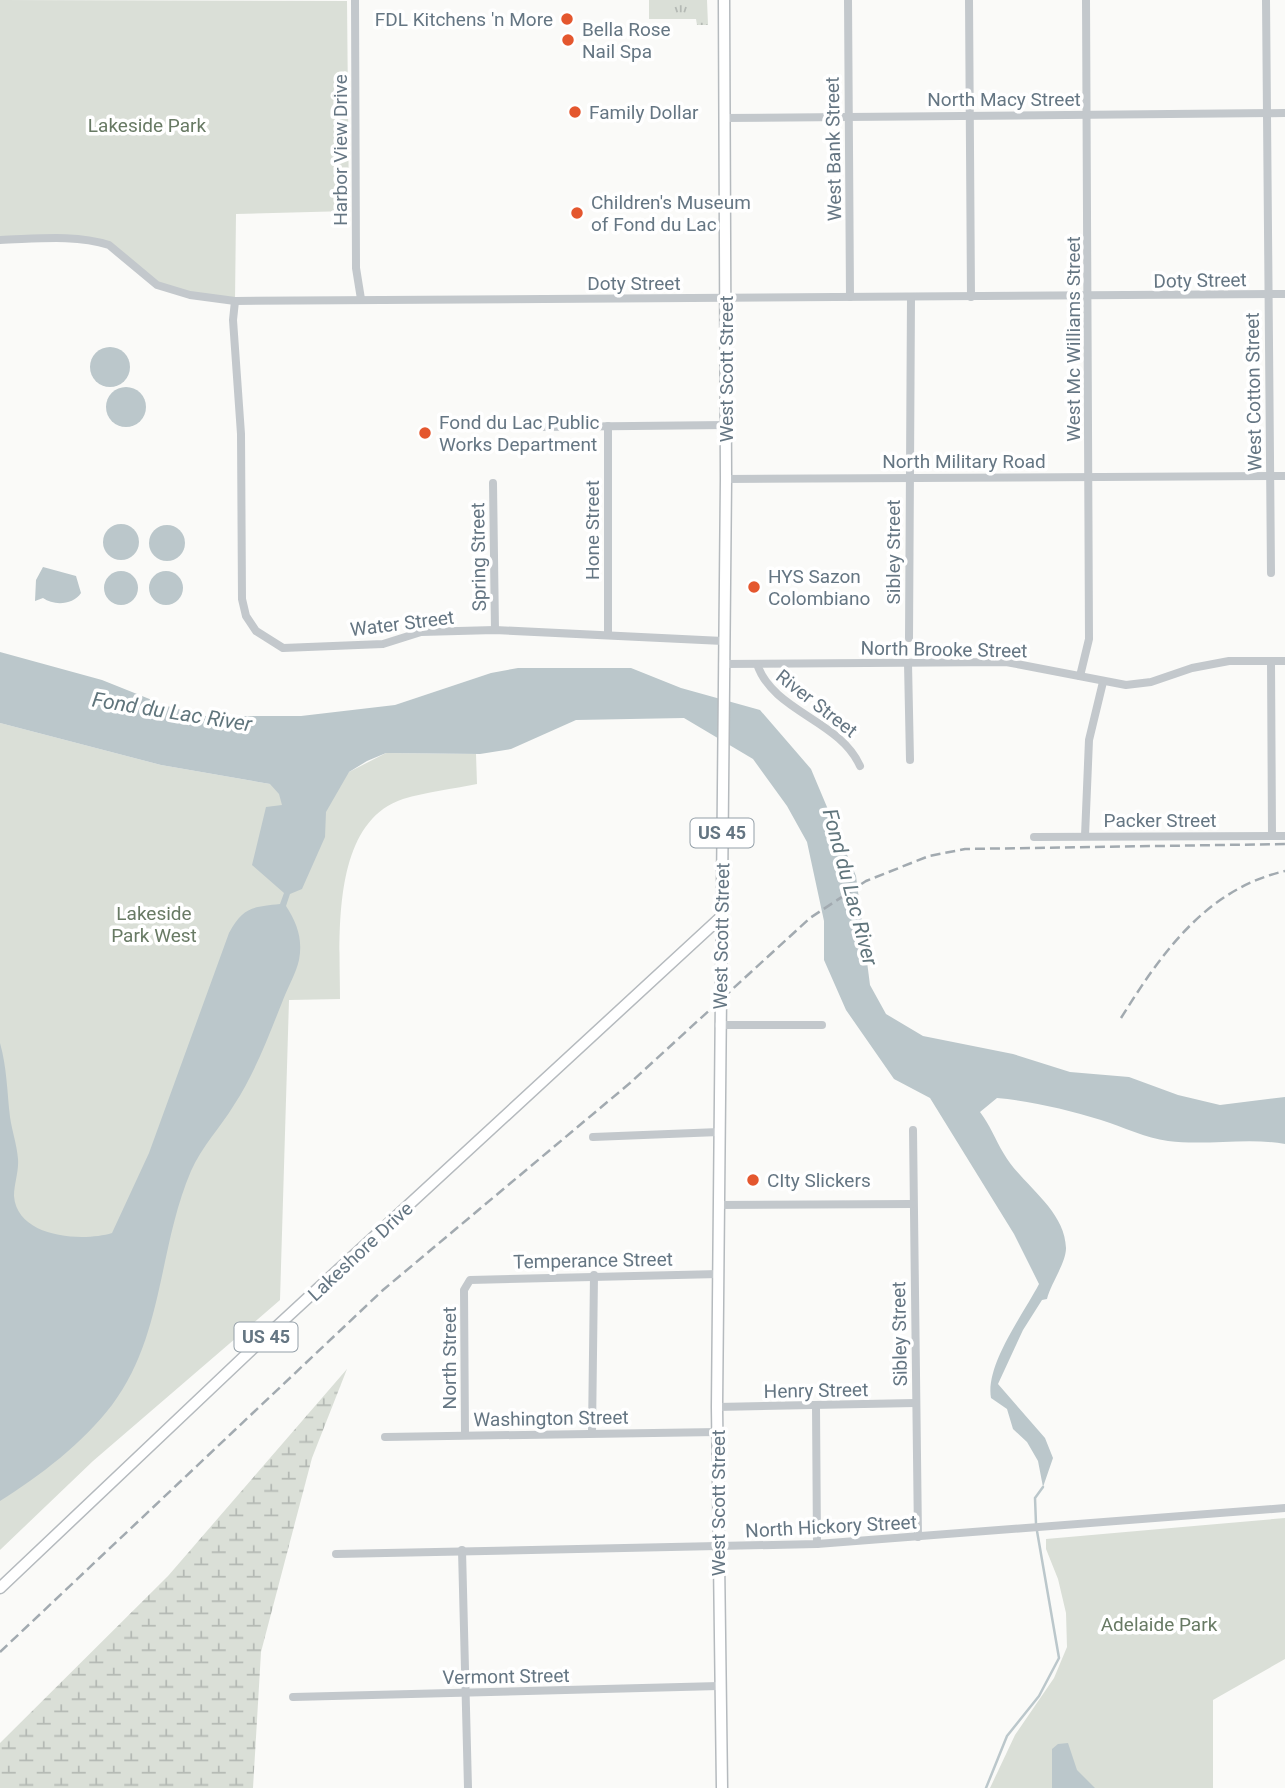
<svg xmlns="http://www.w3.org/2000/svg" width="1285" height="1788" font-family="Roboto,sans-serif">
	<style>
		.grass { fill: url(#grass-tufts) }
		.wetland { fill: url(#wetland-marsh) }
		.park { fill: #dadfd7 }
		.water { fill: #bbc7cb }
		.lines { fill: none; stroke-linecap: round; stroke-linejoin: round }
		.stream { stroke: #bbc7cb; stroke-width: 2.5 }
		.major-casing { stroke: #b5babe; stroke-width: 13 }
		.minor { stroke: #c3c8cc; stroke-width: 8 }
		.major { stroke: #fff; stroke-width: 10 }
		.rail { stroke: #a2aab0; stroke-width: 2.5; stroke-dasharray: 10 5; stroke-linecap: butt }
		.poi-dot { fill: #e4572e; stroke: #fff; stroke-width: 2.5 }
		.labels { text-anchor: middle; stroke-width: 7; stroke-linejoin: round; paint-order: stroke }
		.shield { fill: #fff; stroke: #939fa8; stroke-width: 2 }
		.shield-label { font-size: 18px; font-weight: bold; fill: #657683 }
		.poi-label { font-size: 19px; fill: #657683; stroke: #fff; text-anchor: start }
		.street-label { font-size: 19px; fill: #657683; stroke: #fff }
		.park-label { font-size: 19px; fill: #687a64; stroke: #fff }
		.water-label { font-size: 21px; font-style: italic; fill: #60757c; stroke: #fff }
	</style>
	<defs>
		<pattern id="grass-tufts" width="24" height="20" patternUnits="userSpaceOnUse" patternTransform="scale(1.75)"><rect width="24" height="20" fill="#dadfd7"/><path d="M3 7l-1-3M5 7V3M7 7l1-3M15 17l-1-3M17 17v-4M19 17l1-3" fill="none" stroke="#b4b9b4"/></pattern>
		<pattern id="wetland-marsh" width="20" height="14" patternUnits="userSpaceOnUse" patternTransform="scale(1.75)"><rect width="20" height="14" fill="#dadfd7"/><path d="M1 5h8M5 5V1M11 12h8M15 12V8" fill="none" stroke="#b4b9b4"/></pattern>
	</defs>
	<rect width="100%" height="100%" fill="#fafaf8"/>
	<path class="grass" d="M649 0H707L708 25H697L696 19H649Z"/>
	<path class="wetland" d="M347 1369 312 1458 261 1652 253 1788H0V1743L168 1576Z"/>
	<g class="park">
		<path d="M0 0 347 1 349 211 236 214 235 301 171 291 99 242 0 240Z"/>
		<path d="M0 723 161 765 270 784 349 772 386 753 476 754 477 784C453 789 426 792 403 799 330 823 340 939 340 999L289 1000 280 1300 93 1461 0 1550Z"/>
		<path d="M1285 1518V1659L1213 1700V1788H990L1015 1735 1054 1678 1067 1647 1066 1613 1058 1579 1046 1549V1539Z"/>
	</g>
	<g class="water">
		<circle cx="110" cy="367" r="20"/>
		<circle cx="126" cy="407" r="20"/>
		<circle cx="121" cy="542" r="18"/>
		<circle cx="167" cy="543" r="18"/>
		<path d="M43 567 76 576 81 593C73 605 54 606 43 598L35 601 36 580Z"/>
		<circle cx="166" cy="588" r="17"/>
		<circle cx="121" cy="588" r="17"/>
		<path d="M0 652 102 680 167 706 203 716H301L395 705 491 673 518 668H631L681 688 760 710 811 769 856 876 870 985 886 1014 923 1036 1013 1054 1070 1072 1129 1077 1178 1095 1220 1105 1285 1097V1144C1247 1137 1207 1146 1168 1141 1146 1138 1123 1127 1101 1120 1068 1110 1032 1101 997 1098L980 1112C990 1125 995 1139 1004 1154 1021 1184 1065 1209 1066 1248 1066 1263 1051 1283 1047 1299L1042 1300 1023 1330 998 1384 1045 1438 1053 1458 1043 1487 1038 1461 1027 1442 1013 1429 1007 1409 991 1398C985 1365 1024 1313 1039 1284L1014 1234 930 1098 894 1079 846 1010 824 960V921L807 842 787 806 753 759 684 718 576 720 511 749 480 754 386 753 367 761 349 772 326 812 325 837 302 889 290 894 286 906C297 923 303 939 299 960 296 973 288 987 283 1000 269 1035 255 1073 234 1105 220 1128 202 1146 191 1171 158 1248 164 1336 112 1405 83 1443 40 1476 0 1501V1043C7 1068 7 1091 10 1117 12 1131 17 1145 18 1159 19 1171 14 1184 14 1196 17 1238 83 1242 112 1233L149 1153 229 933C243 907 252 907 280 904L284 893 252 865 266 807 282 805 279 794 270 784 161 765 0 723Z"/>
		<path d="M1068 1743 1077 1770 1095 1788H1052V1749L1058 1744Z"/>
	</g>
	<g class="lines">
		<g class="stream">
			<path d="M1036 1524 1035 1498 1043 1487"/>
			<path d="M986 1788 1007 1736 1039 1696 1059 1658 1037 1531"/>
		</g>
		<defs>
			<g id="major">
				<path d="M0 1588 248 1353 721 917"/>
				<path d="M722 1788 717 1407 726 479 724 0"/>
			</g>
		</defs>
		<use href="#major" class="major-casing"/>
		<g class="minor">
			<path d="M355 0 356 268 361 299"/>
			<path d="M848 0 850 297"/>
			<path d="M969 0 971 297"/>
			<path d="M1266 0 1271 573"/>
			<path d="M724 118 1285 113"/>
			<path d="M0 240C36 239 74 234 109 245L157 285 190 295 235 301 1285 294"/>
			<path d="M235 301 233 320 241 434 242 599 246 616 256 631 283 648 383 644 421 632 495 630 723 641"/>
			<path d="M540 427 726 425"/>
			<path d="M726 479 1285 476"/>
			<path d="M493 483 495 630"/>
			<path d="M608 635V426"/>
			<path d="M909 638 911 297"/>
			<path d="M1271 661 1272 836"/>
			<path d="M908 663 910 760"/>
			<path d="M723 664 1006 662 1126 685 1151 682 1192 668 1229 661H1285"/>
			<path d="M757 664C773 712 840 720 860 766"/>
			<path d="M1080 676 1089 639 1086 0"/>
			<path d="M1085 836 1089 740 1103 682"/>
			<path d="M1034 837 1285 836"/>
			<path d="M719 1025H822"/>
			<path d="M913 1130 918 1537"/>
			<path d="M593 1137 719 1132"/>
			<path d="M718 1205 912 1204"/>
			<path d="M816 1406 817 1544"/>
			<path d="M717 1407 915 1403"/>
			<path d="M592 1432 594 1275"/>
			<path d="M465 1435 464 1290 470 1280 719 1274"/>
			<path d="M385 1437 718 1432"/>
			<path d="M462 1550 468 1788"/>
			<path d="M336 1554 817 1544 1285 1508"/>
			<path d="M293 1697 719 1686"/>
		</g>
		<use href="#major" class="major"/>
		<g class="rail">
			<path d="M1121 1018C1161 954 1206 889 1285 871"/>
			<path d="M0 1652 383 1290 630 1083 810 918 866 881 929 856 965 849 1285 844"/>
		</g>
	</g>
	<g class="poi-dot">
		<circle cx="567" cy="19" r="7"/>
		<circle cx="568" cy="40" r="7"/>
		<circle cx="575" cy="112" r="7"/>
		<circle cx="577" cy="213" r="7"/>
		<circle cx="425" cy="433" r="7"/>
		<circle cx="754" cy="587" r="7"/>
		<circle cx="753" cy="1180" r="7"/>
	</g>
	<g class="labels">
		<g class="shield">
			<rect x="690.5" y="818.5" width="63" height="29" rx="5"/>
			<rect x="234.5" y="1322.5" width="63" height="29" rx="5"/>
		</g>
		<g class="shield-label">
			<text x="722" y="839">US 45</text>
			<text x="266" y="1343">US 45</text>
		</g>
		<g class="poi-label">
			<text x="553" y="26" text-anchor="end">FDL Kitchens 'n More</text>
			<text x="582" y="36">Bella Rose<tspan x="582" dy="22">Nail Spa</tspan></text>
			<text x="589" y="119">Family Dollar</text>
			<text x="591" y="209">Children's Museum<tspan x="591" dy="22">of Fond du Lac</tspan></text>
			<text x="439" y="429">Fond du Lac Public<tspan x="439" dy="22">Works Department</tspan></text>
			<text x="768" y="583">HYS Sazon<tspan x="768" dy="22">Colombiano</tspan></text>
			<text x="767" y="1187">CIty Slickers</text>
		</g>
		<g class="street-label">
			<text x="1004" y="106">North Macy Street</text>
			<text transform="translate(833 149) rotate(-91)" y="7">West Bank Street</text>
			<text transform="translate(340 150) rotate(-90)" y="7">Harbor View Drive</text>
			<text transform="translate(1200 280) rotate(-1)" y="7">Doty Street</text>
			<text x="634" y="290">Doty Street</text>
			<text transform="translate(1073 339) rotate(-90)" y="7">West Mc Williams Street</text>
			<text transform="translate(726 369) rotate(-90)" y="7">West Scott Street</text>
			<text transform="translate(1253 392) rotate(-91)" y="7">West Cotton Street</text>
			<text x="964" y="468">North Military Road</text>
			<text transform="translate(592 530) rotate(-90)" y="7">Hone Street</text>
			<text transform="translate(893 552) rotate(-90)" y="7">Sibley Street</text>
			<text transform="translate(478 557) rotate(-91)" y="7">Spring Street</text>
			<text transform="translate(402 623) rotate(-7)" y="7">Water Street</text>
			<text transform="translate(944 649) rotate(1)" y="7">North Brooke Street</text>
			<text transform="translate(817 703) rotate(38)" y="7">River Street</text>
			<text x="1160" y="827">Packer Street</text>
			<text transform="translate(721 936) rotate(-89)" y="7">West Scott Street</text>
			<text transform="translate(360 1251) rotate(-43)" y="7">Lakeshore Drive</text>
			<text transform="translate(593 1260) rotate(-1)" y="7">Temperance Street</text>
			<text transform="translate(899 1334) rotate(-91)" y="7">Sibley Street</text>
			<text transform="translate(449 1358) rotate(-90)" y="7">North Street</text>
			<text transform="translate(816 1390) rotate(-1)" y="7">Henry Street</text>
			<text transform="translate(551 1418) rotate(-1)" y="7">Washington Street</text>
			<text transform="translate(718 1503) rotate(-90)" y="7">West Scott Street</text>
			<text transform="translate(831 1526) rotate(-3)" y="7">North Hickory Street</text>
			<text transform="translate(506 1676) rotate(-1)" y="7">Vermont Street</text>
		</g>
		<g class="park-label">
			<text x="147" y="132">Lakeside Park</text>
			<text x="154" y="920">Lakeside<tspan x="154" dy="22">Park West</tspan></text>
			<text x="1159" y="1631">Adelaide Park</text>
		</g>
		<g class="water-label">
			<text transform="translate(172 712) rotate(9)" y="7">Fond du Lac River</text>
			<text transform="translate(850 887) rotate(75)" y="7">Fond du Lac River</text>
		</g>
	</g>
</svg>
